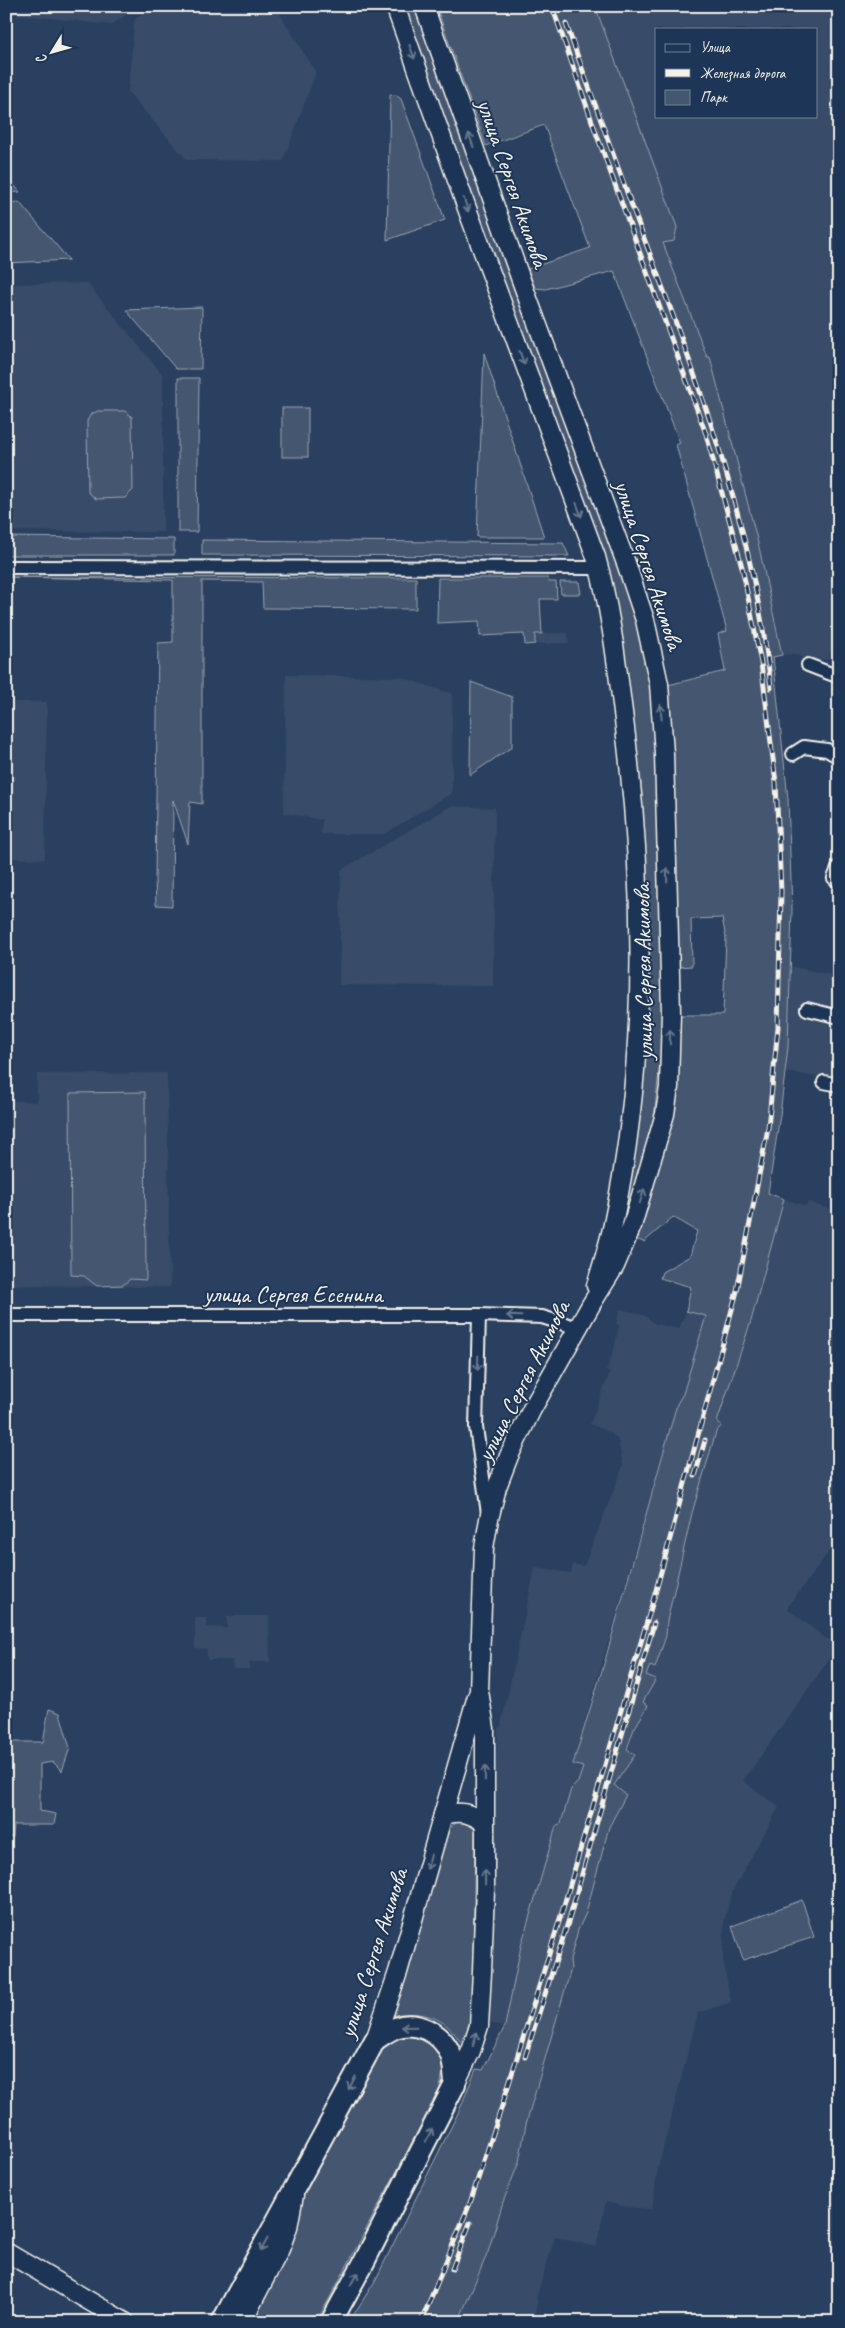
<svg xmlns="http://www.w3.org/2000/svg" width="845" height="2328" font-family="Caveat,sans-serif">
	<style>
		.built { fill: #374c69; fill-rule: evenodd }
		.green { fill: #445771; stroke: #9ca4ac }
		.lines { fill: none; stroke-linecap: round; stroke-linejoin: round }
		.minor-casing { stroke: #f4f1e8; stroke-width: 16 }
		.secondary-casing { stroke: #f4f1e8; stroke-width: 21 }
		.primary-casing { stroke: #f4f1e8; stroke-width: 24 }
		.minor { stroke: #1d3557; stroke-width: 12 }
		.secondary { stroke: #1d3557; stroke-width: 18 }
		.primary { stroke: #1d3557; stroke-width: 20 }
		.rail-casing { stroke: #f4f1e8; stroke-width: 5 }
		.rail { stroke: #1d3557; stroke-width: 3; stroke-dasharray: 9; stroke-linecap: butt }
		.oneway { stroke: #68778a }
		.labels { text-anchor: middle; stroke-width: 4; stroke-linejoin: round; paint-order: stroke }
		.street-label { font-size: 24px; fill: #f4f1e8; stroke: #1d3557 }
	</style>
	<rect width="100%" height="100%" fill="#2a4060"/>
	<filter id="ink" filterUnits="userSpaceOnUse"><feTurbulence type="fractalNoise" baseFrequency=".02" numOctaves="2"/><feDisplacementMap in="SourceGraphic" scale="10" xChannelSelector="R" yChannelSelector="G"/><feConvolveMatrix kernelMatrix="1 2 1 2 8 2 1 2 1" color-interpolation-filters="sRGB"/></filter>
	<g filter="url(#ink)">
		<g class="built">
			<path d="M6 6H139L111 25 6 13Z"/>
			<path d="M153 6H275L316 73 283 161 187 160 128 92 134 20Z"/>
			<path d="M595 6H839V627L828 659 811 661 794 654 782 655 759 547 710 357H707L663 242 624 83ZM656 29H816V116H656Z"/>
			<path d="M87 283 163 375V532L6 531V284Z"/>
			<path d="M568 633 569 643 535 644 534 634Z"/>
			<path d="M286 675 401 677 452 694V793L384 834H321L322 820 284 813Z"/>
			<path d="M6 702H47L45 859 6 858Z"/>
			<path d="M451 806 495 808 493 986 339 985 341 870Z"/>
			<path d="M790 966 839 977V1080L785 1072Z"/>
			<path d="M167 1073 170 1287 6 1285V1100L37 1102V1074Z"/>
			<path d="M784 1199 806 1206 808 1202 839 1212V1538L787 1608 824 1637 839 1645 743 1781 779 1807 733 1890 724 1921 723 1960 731 2002 698 2013 658 2168 652 2209 628 2207 606 2202 596 2247 555 2237 536 2299 538 2300 533 2322H461L459 2321 488 2252 503 2202 519 2162 526 2124 571 1969 570 1960 578 1930 586 1913 609 1827 626 1795 614 1785 622 1773 634 1729 647 1706 642 1702 655 1679 646 1675 650 1666 655 1667 666 1636 667 1621 692 1513 716 1432 722 1425 717 1422 751 1321Z"/>
			<path d="M620 1309 644 1315 655 1324 679 1329 686 1311 706 1316 683 1394 677 1404 573 1763 583 1766 578 1782 571 1789 561 1823 556 1826 521 1946 505 2026 494 2024 486 2018 491 1858 498 1729 501 1726 535 1568 571 1573 573 1564 584 1566 623 1466 618 1440 610 1432 590 1424 610 1372 606 1371 614 1349 619 1325 616 1324Z"/>
			<path d="M227 1616H269L270 1662H250L249 1669H233L232 1660H207V1649L195 1648V1618H207V1627L227 1628Z"/>
		</g>
		<g class="green">
			<path d="M403 6H417L639 622 651 676 659 747 665 1014 654 1118 627 1226 617 1223 640 1064 619 634Z"/>
			<path d="M436 6H595L677 227 674 241 663 243 707 357H710L759 547 782 655 773 657 788 799 792 909 788 1047 780 1115 768 1193 784 1199 751 1321 717 1422 722 1425 716 1432 692 1513 667 1621 666 1636 655 1668 650 1666 646 1675 656 1679 643 1702 648 1706 634 1729 627 1749 635 1755 614 1785 626 1795 609 1827 586 1913 578 1930 570 1960 571 1969 526 2124 519 2162 503 2202 488 2252 459 2320 461 2322H349L375 2281 459 2111 476 2069 483 2070 505 2026 521 1946 556 1826 561 1823 571 1789 578 1782 583 1767 573 1764 604 1664 677 1404 683 1394 706 1316 686 1311 691 1287 660 1278 662 1272 690 1256 697 1231 673 1217 644 1242 635 1239 673 1120 677 1015H723L726 938 722 918 691 919 692 966 677 967 672 767 668 685 725 671 718 634 727 631 676 445 680 443 614 271 546 289 535 288 528 269 590 248 544 125 486 146Z"/>
			<path d="M390 94 396 95 401 99 445 220 387 240Z"/>
			<path d="M6 176 20 192 6 193Z"/>
			<path d="M19 202 69 260 6 263V203Z"/>
			<path d="M202 307 201 369H176L126 310Z"/>
			<path d="M484 353 544 537H477Z"/>
			<path d="M178 378H199L197 532H178Z"/>
			<rect x="282" y="408" width="26" height="49"/>
			<path d="M98 411H125L132 417 133 490 125 498 96 499 88 492 87 421 91 414Z"/>
			<path d="M6 537 174 539V555H6Z"/>
			<path d="M202 540 563 543 569 556 202 555Z"/>
			<path d="M6 577 416 578V609L263 608 262 582 202 581V804L190 802 188 844 173 800 172 906 156 905 155 880 158 643 173 642V580Z"/>
			<path d="M438 578H548L549 582H556L557 599H540L542 634H535V644L525 645 524 634 480 636 479 621 437 623Z"/>
			<path d="M560 582H579L581 594H561Z"/>
			<path d="M471 682 512 697V747L470 775Z"/>
			<path d="M145 1092 146 1280 130 1279 123 1285 97 1286 84 1276 71 1275 70 1093Z"/>
			<path d="M49 1709 60 1713 70 1748 62 1771 53 1762 40 1764V1811L56 1814 54 1825H14L13 1837 6 1836V1742H43Z"/>
			<path d="M457 1822 470 1824 475 1831 472 2017 461 2043C446 2017 423 2010 394 2015L443 1839 446 1831Z"/>
			<path d="M802 1900 814 1937 743 1960 732 1926Z"/>
			<path d="M404 2036C441 2033 448 2061 439 2091L333 2292 316 2322H246L299 2201 378 2055 387 2044Z"/>
		</g>
		<g class="lines">
			<defs>
				<g id="minor">
					<path d="M6 567 599 568"/>
					<path d="M808 665 839 677"/>
					<path d="M793 754 804 747 827 750 839 757"/>
					<path d="M839 866 834 878 839 882"/>
					<path d="M807 1009 839 1017"/>
					<path d="M824 1082 839 1085"/>
					<path d="M6 1315H479L542 1317 578 1328"/>
					<path d="M479 1315 476 1427 488 1514"/>
				</g>
				<g id="secondary">
					<path d="M395 6 469 214 596 557C611 610 617 666 624 720 645 886 648 1059 613 1224 609 1244 602 1265 596 1286"/>
					<path d="M424 6 521 280 626 563 645 620 659 684 664 753 671 1012 669 1087 665 1114 632 1226 615 1266 592 1303 532 1409 509 1456 497 1487 489 1519 484 1548 479 1691 485 1729V1889L482 1972 479 2026 471 2051 455 2084"/>
					<path d="M443 1815C461 1810 469 1813 484 1822"/>
					<path d="M375 2040 398 1972 477 1696"/>
					<path d="M6 2252 125 2322"/>
					<path d="M242 2322 280 2249 288 2227 294 2195"/>
				</g>
				<path id="primary" d="M222 2322 375 2040C381 2036 388 2031 395 2028 416 2020 441 2032 450 2053 454 2061 454 2074 455 2084L364 2262 331 2322"/>
			</defs>
			<use href="#minor" class="minor-casing"/>
			<use href="#secondary" class="secondary-casing"/>
			<use href="#primary" class="primary-casing"/>
			<use href="#minor" class="minor"/>
			<use href="#secondary" class="secondary"/>
			<use href="#primary" class="primary"/>
			<defs>
				<g id="rail">
					<path d="M566 24C590 89 613 155 637 220 695 372 754 526 771 688"/>
					<path d="M695 1476 705 1440"/>
					<path d="M525 2057 570 1916 654 1623"/>
					<path d="M452 2269 470 2223"/>
					<path d="M421 2322 470 2203 502 2106 562 1912 655 1594 737 1291 768 1128 778 1027 781 891 776 783 761 663 742 567 706 434 595 130 552 6"/>
				</g>
			</defs>
			<use href="#rail" class="rail-casing"/>
			<use href="#rail" class="rail"/>
		</g>
		<defs><path id="oneway-shaft" d="M-6 0H5M1.5-3L5.5 0L1.5 3" fill="none" stroke-width="1.6" stroke-linecap="round" stroke-linejoin="round" transform="scale(1.25)"/></defs>
		<g class="oneway">
			<use href="#oneway-shaft" transform="translate(412 52) rotate(70)"/>
			<use href="#oneway-shaft" transform="translate(471 140) rotate(-109)"/>
			<use href="#oneway-shaft" transform="translate(466 205) rotate(71)"/>
			<use href="#oneway-shaft" transform="translate(522 358) rotate(70)"/>
			<use href="#oneway-shaft" transform="translate(579 510) rotate(70)"/>
			<use href="#oneway-shaft" transform="translate(661 712) rotate(-95)"/>
			<use href="#oneway-shaft" transform="translate(667 875) rotate(-91)"/>
			<use href="#oneway-shaft" transform="translate(670 1037) rotate(-89)"/>
			<use href="#oneway-shaft" transform="translate(642 1196) rotate(-73)"/>
			<use href="#oneway-shaft" transform="translate(514 1316) rotate(-178)"/>
			<use href="#oneway-shaft" transform="translate(478 1363) rotate(92)"/>
			<use href="#oneway-shaft" transform="translate(485 1773) rotate(-89)"/>
			<use href="#oneway-shaft" transform="translate(429 1862) rotate(106)"/>
			<use href="#oneway-shaft" transform="translate(485 1877) rotate(-91)"/>
			<use href="#oneway-shaft" transform="translate(409 2027) rotate(179)"/>
			<use href="#oneway-shaft" transform="translate(475 2039) rotate(-73)"/>
			<use href="#oneway-shaft" transform="translate(352 2083) rotate(118)"/>
			<use href="#oneway-shaft" transform="translate(429 2135) rotate(-63)"/>
			<use href="#oneway-shaft" transform="translate(264 2245) rotate(119)"/>
			<use href="#oneway-shaft" transform="translate(354 2279) rotate(-61)"/>
		</g>
	</g>
	<g class="labels">
		<g class="street-label">
			<text transform="translate(513 183) rotate(71)" y="8">улица Сергея Акимова</text>
			<text transform="translate(649 565) rotate(72)" y="8">улица Сергея Акимова</text>
			<text transform="translate(643 972) rotate(-91)" y="8">улица Сергея Акимова</text>
			<text x="293" y="1302">улица Сергея Есенина</text>
			<text transform="translate(523 1381) rotate(-63)" y="8">улица Сергея Акимова</text>
			<text transform="translate(373 1953) rotate(-72)" y="8">улица Сергея Акимова</text>
		</g>
	</g>
	<rect width="845" height="2328" fill="none" stroke="#1d3557" stroke-width="25"/>
	<rect x="12" y="12" width="820" height="2303" fill="none" stroke="#f4f1e8" stroke-width="2" filter="url(#ink)"/>
	<rect x="655" y="28" width="162" height="90" fill="#1d3557" stroke="#738091"/>
	<rect x="665" y="44" width="25" height="8" fill="#1d3557" stroke="#738091"/>
	<text x="700" y="52" font-size="15" fill="#f4f1e8">Улица</text>
	<rect x="665" y="69" width="25" height="8" fill="#f4f1e8" stroke="#738091"/>
	<text x="700" y="78" font-size="15" fill="#f4f1e8">Железная дорога</text>
	<rect x="665" y="90" width="25" height="15" fill="#445771" stroke="#738091"/>
	<text x="700" y="102" font-size="15" fill="#f4f1e8">Парк</text>
	<g transform="translate(52 52) rotate(233)" stroke="#1d3557" stroke-width="4" paint-order="stroke">
	<path d="M0-4L9 19L0 12L-9 19Z" fill="#f4f1e8"/>
	<text y="-8" font-size="14" font-weight="bold" text-anchor="middle" fill="#f4f1e8">С</text>
	</g>
</svg>
